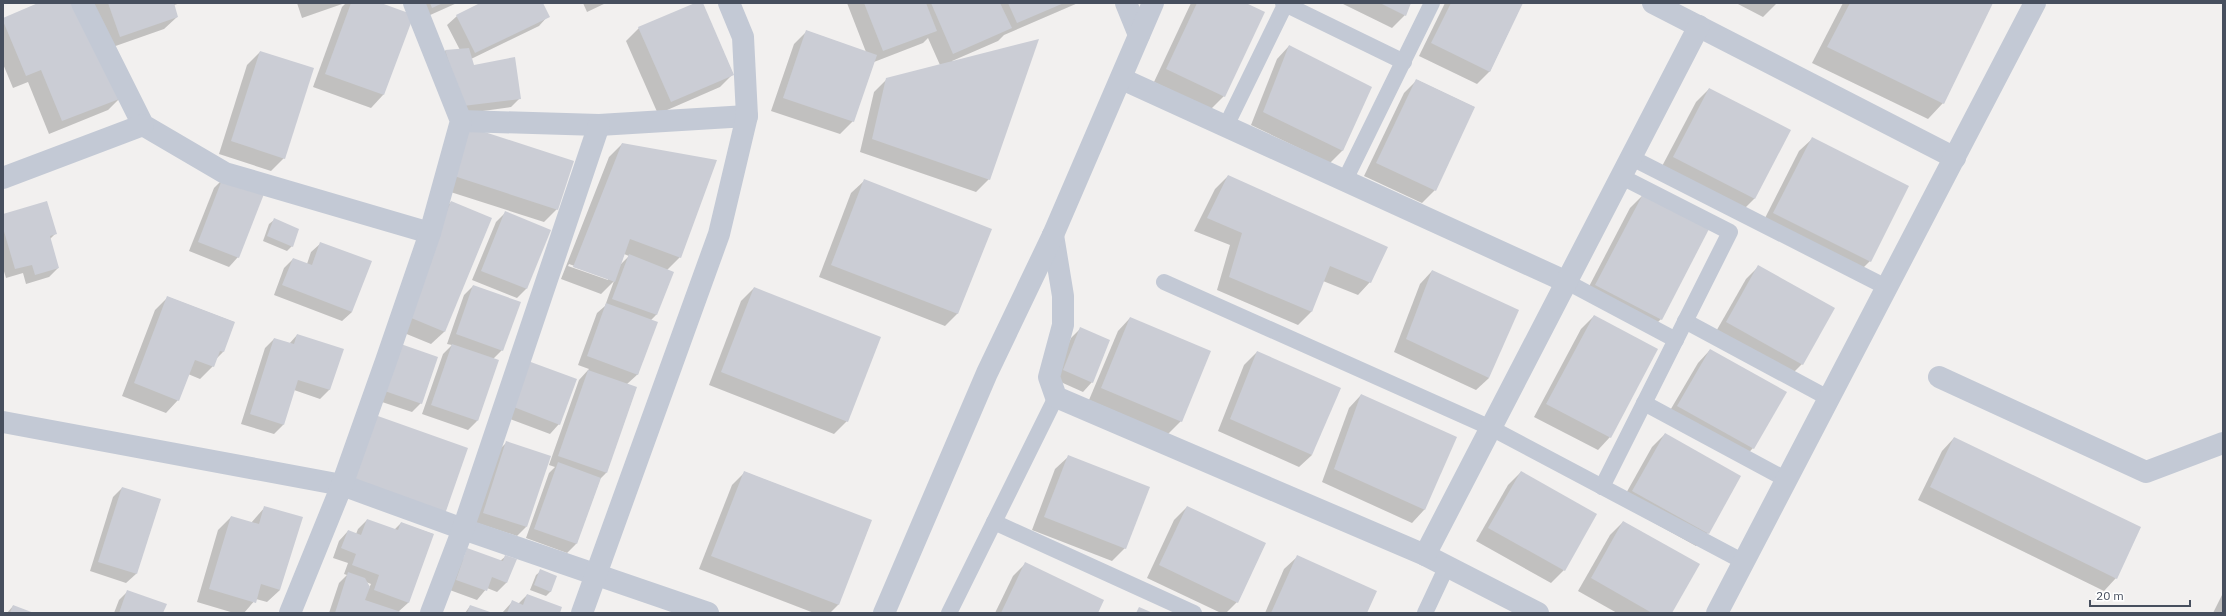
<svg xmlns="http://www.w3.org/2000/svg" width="2226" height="616" font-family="'IBM Plex Sans',sans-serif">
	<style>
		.shadow { fill: #0003; fill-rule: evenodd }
		.building { fill: #cbcdd5 }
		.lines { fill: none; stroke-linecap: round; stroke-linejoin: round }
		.service { stroke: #c3c9d5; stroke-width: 16 }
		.minor { stroke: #c3c9d5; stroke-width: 22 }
	</style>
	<rect width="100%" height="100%" fill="#f2f0ef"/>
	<g class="shadow">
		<path d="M40 3 121 97 108 110 49 134 28 82 13 88 3 64V19Z"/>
		<path d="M91 3H181L174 5 177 17 164 29 107 49Z"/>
		<path d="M297 3H345L302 18Z"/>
		<path d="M346 3H378L412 16 383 95 371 108 313 87 342 7Z"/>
		<path d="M412 3H457L419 20Z"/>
		<path d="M483 3H542L548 16 539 26 471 59 473 66 520 98 511 107 454 115 436 60 445 51 460 50 447 25 457 16Z"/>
		<path d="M583 3H606L587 12Z"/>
		<path d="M697 3H702L733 74 720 87 658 114 626 41 639 28Z"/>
		<path d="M847 3H1078L1004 35 998 41 952 61 989 179 976 192 860 152 874 92 887 79 940 65 928 38 923 43 874 62 853 121 840 134 771 111 794 44 807 31 866 52Z"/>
		<path d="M1191 3H1243L1224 96 1211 109 1154 82Z"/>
		<path d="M1341 3H1410L1405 15 1392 28Z"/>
		<path d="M1445 3H1522L1490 71 1477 84 1419 56Z"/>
		<path d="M1736 3H1777L1763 17Z"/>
		<path d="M1843 3H1992L1943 103 1928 119 1812 63Z"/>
		<path d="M1289 46 1343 150 1330 163 1251 125 1277 59Z"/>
		<path d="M260 52 284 158 271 171 219 154 247 65Z"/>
		<path d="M1417 80 1474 107 1435 190 1422 203 1364 176 1404 93Z"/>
		<path d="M1709 89 1789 131 1754 199 1741 212 1660 170 1696 102Z"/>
		<path d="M1812 139 1870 261 1857 274 1761 226 1799 151Z"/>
		<path d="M454 140 557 209 544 222 438 188Z"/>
		<path d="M622 144 680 257 667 270 672 272 656 315 651 320 638 374 627 384 636 388 606 473 600 479 576 544 567 553 526 538 549 473 555 467 549 465 579 380 589 369 578 365 597 313 605 306 614 281 601 294 561 279 609 157ZM624 254 629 256 619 266ZM569 264 608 278V280L568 266Z"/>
		<path d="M1228 176 1370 282 1358 295 1323 281 1311 312 1298 325 1217 290 1230 245 1194 231 1215 189Z"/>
		<path d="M223 179 238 257 229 267 189 251 214 188Z"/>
		<path d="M864 181 958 313 945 326 819 277 851 193Z"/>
		<path d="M1643 195 1661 319 1648 332 1583 298 1630 208Z"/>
		<path d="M451 202 490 218 444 332 431 344 392 328 438 215Z"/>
		<path d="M505 213 549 230 526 289 517 298 472 280 496 222Z"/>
		<path d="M3 215 56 233 50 239 58 268 49 277 26 284 23 273 6 278 3 268Z"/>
		<path d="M274 220 292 246 287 251 263 241 269 224Z"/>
		<path d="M321 243 352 312 342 321 274 295 284 268 293 259 307 264 311 252Z"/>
		<path d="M1759 266 1802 364 1789 377 1714 335 1746 279Z"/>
		<path d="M1432 271 1489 378 1476 390 1394 352 1420 284Z"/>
		<path d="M473 286 502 350 493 359 477 421 468 430 422 414 443 354 452 345 447 344 464 295Z"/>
		<path d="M754 288 847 421 834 434 709 385 741 301Z"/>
		<path d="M168 297 234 322 223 352 216 359 213 366 200 379 188 374 178 400 166 413 122 396 155 310Z"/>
		<path d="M1594 316 1610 437 1598 450 1534 417 1581 329Z"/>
		<path d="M1130 318 1181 421 1168 434 1089 400 1118 331Z"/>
		<path d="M1080 329 1092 382 1083 392 1054 379 1071 338Z"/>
		<path d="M297 335 330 389 320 399 294 390 283 425 274 434 241 424 265 348 274 339 289 344Z"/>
		<path d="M1710 350 1753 448 1741 461 1665 419 1698 363Z"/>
		<path d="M386 352 421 403 412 412 370 398Z"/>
		<path d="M1257 352 1312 455 1299 467 1218 431 1244 365Z"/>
		<path d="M519 371 559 424 550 434 502 416Z"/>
		<path d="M1361 395 1455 437 1424 510 1412 523 1322 482 1349 408Z"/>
		<path d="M1665 434 1708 533 1696 546 1620 504 1652 447Z"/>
		<path d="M1954 438 2116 578 2104 591 1918 500 1942 451Z"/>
		<path d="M506 443 526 527 517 536 474 522 497 452Z"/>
		<path d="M1068 457 1125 548 1112 561 1032 530 1055 469Z"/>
		<path d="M745 472 871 521 838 605 830 613H814L699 569 732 485Z"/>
		<path d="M1521 472 1564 570 1551 583 1476 541 1508 485Z"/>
		<path d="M122 488 160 500 136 574 126 583 90 571 113 497Z"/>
		<path d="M265 507 280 590 267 602 256 599 244 613H234L197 602 218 530 231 517 251 523Z"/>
		<path d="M1187 507 1237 602 1226 613H1221L1147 578 1174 520Z"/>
		<path d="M367 520 394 530 401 523 433 534 408 603 398 612 402 613H329L339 583 347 575 344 574 348 563 333 558 339 541 348 531 356 534 358 529ZM366 582 371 584 369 588Z"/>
		<path d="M1623 522 1670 613H1617L1578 591 1610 535Z"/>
		<path d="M506 556 507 582 497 592 487 588 477 600 447 589 458 558 500 561Z"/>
		<path d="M1297 557 1366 613H1265L1284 569Z"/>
		<path d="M1026 563 1097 613H995L1013 576Z"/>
		<path d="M541 571 551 591 546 596 530 590 536 575Z"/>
		<path d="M128 591 162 613H114L119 600Z"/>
		<path d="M2223 593V613H2213Z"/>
		<path d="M527 595 559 613H502L512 602 518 604Z"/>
		<path d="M13 606 32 613H7Z"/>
		<path d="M470 606 491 613H465Z"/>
	</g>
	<g class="building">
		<path d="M38 3H76L122 98 62 121 41 70 26 76 3 21V18Z"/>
		<path d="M108 3H174L178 17 120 37Z"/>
		<path d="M351 3H381L414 15 384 95 325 74Z"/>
		<path d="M430 3H443L432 8Z"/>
		<path d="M480 3H543L550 17 475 53 456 15Z"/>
		<path d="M695 3H703L734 75 671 102 638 27Z"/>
		<path d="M864 3H926L937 31 883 51Z"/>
		<path d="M931 3H1000L1012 28 953 54Z"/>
		<path d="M1008 3H1064L1017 23Z"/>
		<path d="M1197 3H1246L1265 12 1225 97 1166 69Z"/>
		<path d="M1380 3H1411L1406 16Z"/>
		<path d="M1451 3H1523L1490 72 1431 43Z"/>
		<path d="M1850 3H1993L1944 104 1827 47Z"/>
		<path d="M806 30 877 55 854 122 783 98Z"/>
		<path d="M1039 39 990 180 872 139 886 78Z"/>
		<path d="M1289 45 1372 87 1343 151 1263 112Z"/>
		<path d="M469 48 474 65 515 57 521 99 463 106 445 50Z"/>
		<path d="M260 51 314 68 285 159 231 141Z"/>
		<path d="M1416 79 1475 107 1436 191 1376 163Z"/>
		<path d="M1709 88 1791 130 1755 199 1673 157Z"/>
		<path d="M466 126 574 161 558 210 451 175Z"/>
		<path d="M1812 137 1909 186 1871 262 1773 213Z"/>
		<path d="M622 143 717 160 681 258 630 239 615 282 573 267Z"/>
		<path d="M1228 175 1388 247 1371 283 1330 266 1312 312 1229 277 1242 233 1207 218Z"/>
		<path d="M223 177 264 194 239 258 198 242Z"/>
		<path d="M864 179 992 229 958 314 831 265Z"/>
		<path d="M1643 194 1709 229 1662 320 1595 285Z"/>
		<path d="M47 201 57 234 50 236 59 268 35 275 32 265 15 269 3 228V214Z"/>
		<path d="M451 201 492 218 445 332 404 315Z"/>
		<path d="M505 211 551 230 527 289 481 271Z"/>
		<path d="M274 218 299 229 293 247 267 236Z"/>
		<path d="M320 242 372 261 352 312 282 285 293 258 312 265Z"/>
		<path d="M629 254 674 272 657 315 612 299Z"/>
		<path d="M1758 265 1835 308 1803 365 1726 322Z"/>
		<path d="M1432 270 1519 310 1489 378 1406 339Z"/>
		<path d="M473 285 521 302 503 351 456 334Z"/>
		<path d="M754 287 881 337 848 422 721 372Z"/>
		<path d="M167 296 235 322 224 352 220 351 214 367 195 360 179 401 134 383Z"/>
		<path d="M606 303 658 322 638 375 587 356Z"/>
		<path d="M1594 315 1658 349 1611 438 1546 404Z"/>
		<path d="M1130 317 1211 351 1182 422 1101 388Z"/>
		<path d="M1080 327 1110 340 1093 383 1063 370Z"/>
		<path d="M297 334 344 349 330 390 298 380 284 425 250 414 274 338 294 344Z"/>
		<path d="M395 342 438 357 422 404 379 389Z"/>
		<path d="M452 344 499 360 478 421 431 405Z"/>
		<path d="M1710 349 1787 392 1754 449 1677 406Z"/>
		<path d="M1257 351 1341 388 1312 455 1230 419Z"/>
		<path d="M528 361 577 379 560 425 511 406Z"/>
		<path d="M588 370 637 387 607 473 558 456Z"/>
		<path d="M1361 394 1457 437 1425 510 1334 469Z"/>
		<path d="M375 415 468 448 445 514 352 481Z"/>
		<path d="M1665 433 1741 476 1709 534 1632 491Z"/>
		<path d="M1954 437 2141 527 2117 579 1930 487Z"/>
		<path d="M506 441 551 456 527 527 483 513Z"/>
		<path d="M1068 455 1150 487 1126 549 1044 517Z"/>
		<path d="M558 462 601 478 577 544 534 529Z"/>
		<path d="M744 471 872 520 839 605 711 556Z"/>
		<path d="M1521 471 1597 514 1565 571 1488 528Z"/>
		<path d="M122 487 161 499 137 574 98 562Z"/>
		<path d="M264 506 303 517 280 590 261 584 256 603 209 589 231 516 259 524Z"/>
		<path d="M1187 506 1266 543 1238 603 1159 565Z"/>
		<path d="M367 519 398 530 401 522 434 534 409 603 374 590 379 575 352 565 356 554 341 548 348 530 361 535Z"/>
		<path d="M1623 521 1700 564 1672 613H1652L1591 578Z"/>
		<path d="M467 548 503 561 505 555 517 559 507 583 492 577 487 591 456 580Z"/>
		<path d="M1297 555 1377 591 1367 613H1271Z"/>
		<path d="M1025 562 1104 600 1098 613H1001Z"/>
		<path d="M540 569 557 576 551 592 534 585Z"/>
		<path d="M348 572 365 578 370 587 365 600 404 613H335Z"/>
		<path d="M127 590 167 604 163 613H119Z"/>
		<path d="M527 594 562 607 560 613H507L512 600 523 605Z"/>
		<path d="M13 605 34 613H10Z"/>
		<path d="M470 605 493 613H467Z"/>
		<path d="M1139 607 1153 613H1136Z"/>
	</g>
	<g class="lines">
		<g class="service">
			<path d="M1283 3 1404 62"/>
			<path d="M1226 126 1286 3"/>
			<path d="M1632 158 1888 288"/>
			<path d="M1345 180 1432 3"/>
			<path d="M1164 282 1491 428 1744 562"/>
			<path d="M1567 282 1676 340"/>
			<path d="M1685 321 1830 399"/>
			<path d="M1644 403 1787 480"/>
			<path d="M1602 487 1730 232 1622 177"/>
			<path d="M994 522 1194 613"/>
			<path d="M949 613 1056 397"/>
			<path d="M1425 613 1447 566"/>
		</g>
		<g class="minor">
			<path d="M82 3 143 125 225 173 430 233"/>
			<path d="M1126 3 1139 35"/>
			<path d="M1653 3 1955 158"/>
			<path d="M1122 79 1567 282"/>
			<path d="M461 121 599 125 747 116"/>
			<path d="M3 178 143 125"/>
			<path d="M1053 235 1063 296V325L1049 377 1056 397 1425 555 1538 613"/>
			<path d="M1939 377 2146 472 2223 443"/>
			<path d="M3 422 342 485 463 529 708 613"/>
			<path d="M1425 555 1699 26"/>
			<path d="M290 613 342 485 386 361 430 233 461 121 414 3"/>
			<path d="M431 613 463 529 599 125"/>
			<path d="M582 613 719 234 747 116 743 37 729 3"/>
			<path d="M884 613 987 373 1053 235 1153 3"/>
			<path d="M1717 613 2035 3"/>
		</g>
	</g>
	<rect width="2226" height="616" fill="none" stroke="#474f5e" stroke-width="8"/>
	<path d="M2090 600v6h100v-6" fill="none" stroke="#474f5e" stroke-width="2"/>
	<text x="2096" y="600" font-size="12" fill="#474f5e" stroke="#ffffff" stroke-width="3" paint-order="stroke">20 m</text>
</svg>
